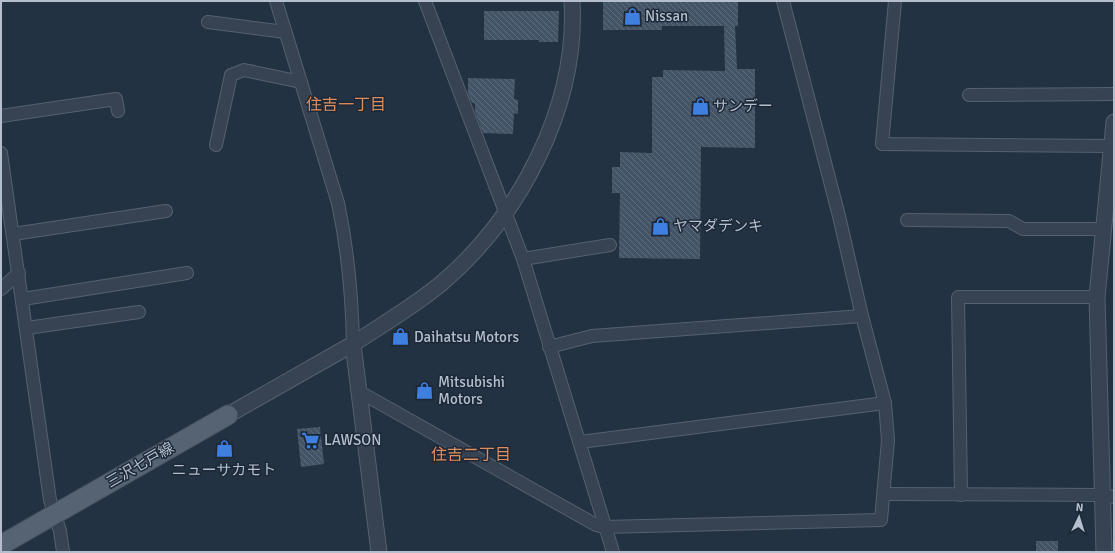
<svg xmlns="http://www.w3.org/2000/svg" width="1115" height="553" font-family="Signika,'Noto Sans JP',sans-serif">
	<style>
		.building { fill: url(#building-back-hatch) }
		.lines { fill: none; stroke-linecap: round; stroke-linejoin: round }
		.minor-casing { stroke: #55616f; stroke-width: 14 }
		.tertiary-casing { stroke: #55616f; stroke-width: 17 }
		.primary-casing { stroke: #444f5e; stroke-width: 21 }
		.minor { stroke: #374352; stroke-width: 12 }
		.tertiary { stroke: #374352; stroke-width: 15 }
		.primary { stroke: #556372; stroke-width: 19 }
		.labels { text-anchor: middle; stroke-width: 3; stroke-linejoin: round; paint-order: stroke }
		.poi-label { font-size: 15px; fill: #b4becc; stroke: #1c2837; text-anchor: start }
		.street-label { font-size: 15px; fill: #b4becc; stroke: #1c2837 }
		.neighbourhood-label { font-size: 16px; fill: #e08e5b; stroke: #1c2837 }
	</style>
	<defs>
		<pattern id="building-back-hatch" width="6" height="6" patternUnits="userSpaceOnUse"><rect width="6" height="6" fill="#445467"/><path d="M-1 5l2 2M0 0l6 6M5-1l2 2" fill="none" stroke="#5d6b7c"/></pattern>
	</defs>
	<rect width="100%" height="100%" fill="#233242"/>
	<g class="building">
		<path d="M603 1H738V26H735L737 69H755V148L701 147 700 259 619 258 620 193H612V167H620V152L652 153V77H663V70L725 71 724 26H662V30H603Z"/>
		<path d="M484 11H559L558 42H539V40H484Z"/>
		<path d="M468 78 515 79 514 99 518 100V114L514 113 513 134 483 133 475 112V103H472L468 94Z"/>
		<path d="M320 427 324 464 301 467 297 429Z"/>
		<rect x="1036" y="541" width="22" height="11"/>
	</g>
	<g class="lines">
		<defs>
			<g id="minor">
				<path d="M276 1 338 203C348 250 352 296 353 344"/>
				<path d="M425 1 523 259 613 552"/>
				<path d="M895 1 882 144 1112 146"/>
				<path d="M208 22 285 32"/>
				<path d="M969 95 1114 94"/>
				<path d="M1 116 116 99 118 111"/>
				<path d="M216 145 231 75 244 70 301 82"/>
				<path d="M1 153 50 500 60 531 63 552"/>
				<path d="M907 220 1009 221 1023 229H1104"/>
				<path d="M13 234 166 211"/>
				<path d="M523 259 610 245"/>
				<path d="M1 289 19 273"/>
				<path d="M23 299 187 273"/>
				<path d="M27 328 139 312"/>
				<path d="M549 347 592 336 862 316"/>
				<path d="M358 391 596 525 604 527 881 520 888 440 885 403 862 316 839 216 783 1"/>
				<path d="M580 442 885 403"/>
				<path d="M884 494 1102 495 1114 497"/>
				<path d="M961 495 958 297H1097"/>
			</g>
			<g id="tertiary">
				<path d="M228 415 353 344"/>
				<path d="M379 552 353 344C383 324 416 305 443 282 521 215 578 105 572 1"/>
				<path d="M1104 552 1097 297 1114 122"/>
			</g>
			<path id="primary" d="M1 545 228 415"/>
		</defs>
		<use href="#minor" class="minor-casing"/>
		<use href="#tertiary" class="tertiary-casing"/>
		<use href="#primary" class="primary-casing"/>
		<use href="#minor" class="minor"/>
		<use href="#tertiary" class="tertiary"/>
		<use href="#primary" class="primary"/>
	</g>
	<defs>
		<symbol id="shop-bare" viewBox="-9 -9 18 18"><path d="M-5-2.5h2.3a2.7 3.5 0 0 1 5.4 0H5L5.5 6h-11ZM-1.5-2.5h3a1.5 2.3 0 0 0-3 0Z" fill="#3f7fe0" stroke="#1c2837" stroke-width="2.5" paint-order="stroke"/></symbol>
		<symbol id="supermarket-bare" viewBox="-9 -9 18 18"><path d="M-6-5.5h2.5l.6 2H6L4.5 2H-2.5L-4.4-4H-6ZM-1.5 3.2a1.3 1.3 0 1 0 .1 0ZM3 3.2a1.3 1.3 0 1 0 .1 0Z" fill="#3f7fe0" stroke="#1c2837" stroke-width="2.5" paint-order="stroke"/></symbol>
	</defs>
	<g fill-rule="evenodd">
		<use href="#shop-bare" x="620" y="4" width="25" height="25"/>
		<use href="#shop-bare" x="688" y="94" width="25" height="25"/>
		<use href="#shop-bare" x="648" y="214" width="25" height="25"/>
		<use href="#shop-bare" x="388" y="324" width="25" height="25"/>
		<use href="#shop-bare" x="412" y="378" width="25" height="25"/>
		<use href="#supermarket-bare" x="298" y="428" width="25" height="25"/>
		<use href="#shop-bare" x="212" y="436" width="25" height="25"/>
	</g>
	<g class="labels">
		<g class="poi-label">
			<text x="645" y="21">Nissan</text>
			<text x="713" y="111">サンデー</text>
			<text x="673" y="231">ヤマダデンキ</text>
			<text x="414" y="342">Daihatsu Motors</text>
			<text x="438" y="387">Mitsubishi<tspan x="438" dy="17">Motors</tspan></text>
			<text x="324" y="445">LAWSON</text>
			<text x="224" y="475" text-anchor="middle">ニューサカモト</text>
		</g>
		<g class="street-label">
			<text transform="translate(140 465) rotate(-30)" y="5">三沢七戸線</text>
		</g>
		<g class="neighbourhood-label">
			<text x="346" y="110">住吉一丁目</text>
			<text x="471" y="460">住吉二丁目</text>
		</g>
	</g>
	<rect width="1115" height="553" fill="none" stroke="#b4becc" stroke-width="4"/>
	<g transform="translate(1079 517) rotate(4)" stroke="#1c2837" stroke-width="3" paint-order="stroke">
	<path d="M0-3L7 15L0 10L-7 15Z" fill="#b4becc"/>
	<text y="-6" font-size="11" font-weight="bold" text-anchor="middle" fill="#b4becc">N</text>
	</g>
</svg>
